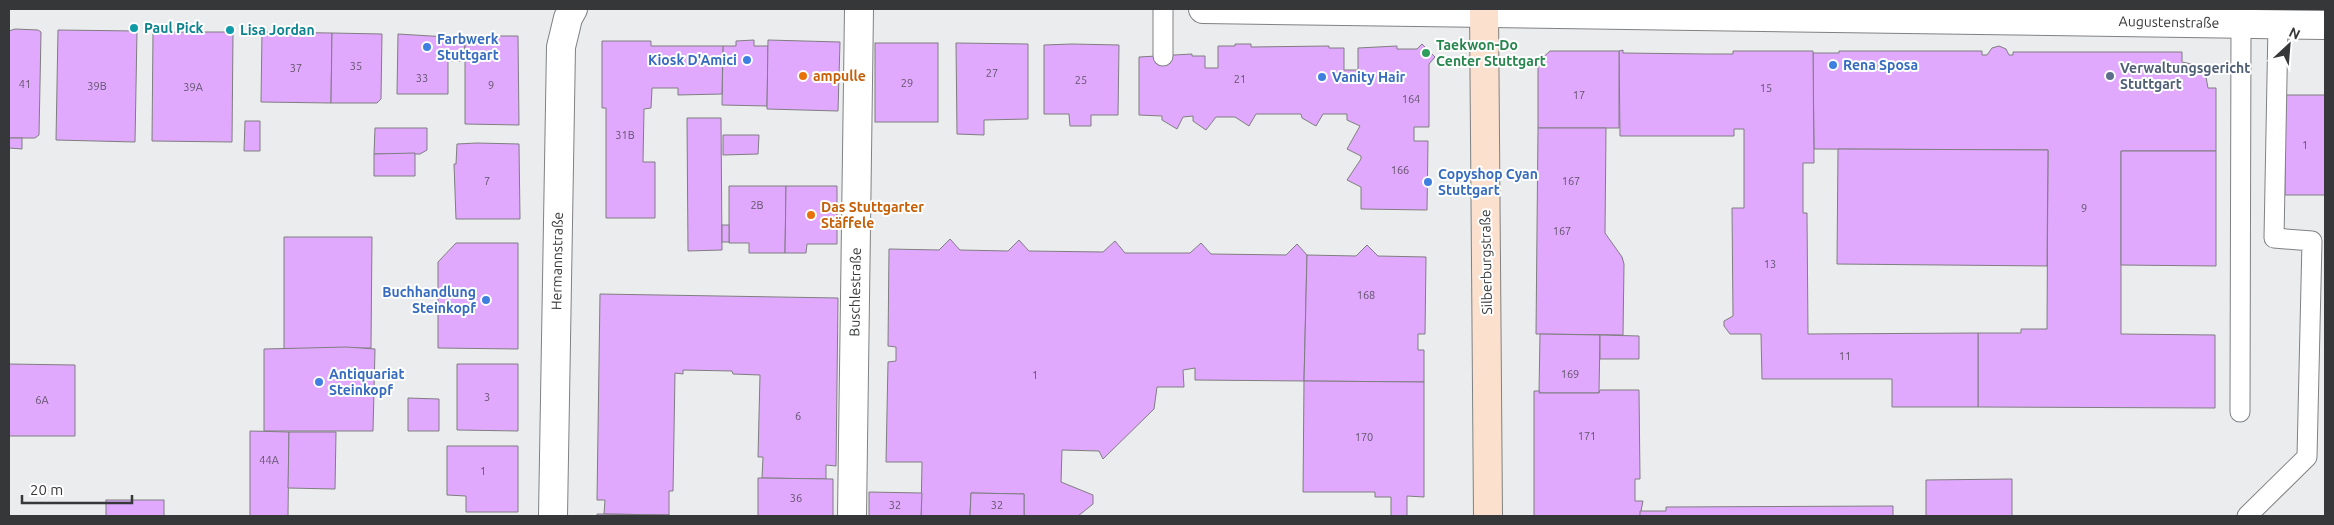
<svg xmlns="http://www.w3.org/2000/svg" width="2334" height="525" font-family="Ubuntu,sans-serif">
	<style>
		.building { fill: #e1a9fd; stroke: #7f7e80 }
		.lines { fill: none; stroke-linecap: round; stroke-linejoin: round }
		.lane-casing { stroke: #808183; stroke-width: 21 }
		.street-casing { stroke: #808183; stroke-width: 30 }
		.secondary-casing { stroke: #808183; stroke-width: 30 }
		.lane { stroke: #fff; stroke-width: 19 }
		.street { stroke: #fff; stroke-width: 28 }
		.secondary { stroke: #fce0ce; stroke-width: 28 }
		.culture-dot { fill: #0f9aa8; stroke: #fff; stroke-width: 2 }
		.shop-dot { fill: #3f7fe0; stroke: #fff; stroke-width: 2 }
		.leisure-dot { fill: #2e9e5b; stroke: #fff; stroke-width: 2 }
		.food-dot { fill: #e8710a; stroke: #fff; stroke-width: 2 }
		.service-dot { fill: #5c6f8a; stroke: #fff; stroke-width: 2 }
		.labels { text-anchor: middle; stroke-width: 4; stroke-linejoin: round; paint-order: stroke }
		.number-label { font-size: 11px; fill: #615469 }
		.street-label { font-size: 14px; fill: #363738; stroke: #fff }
		.culture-label { font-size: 14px; font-weight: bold; fill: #0d838f; stroke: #fff; text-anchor: start }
		.shop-label { font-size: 14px; font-weight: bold; fill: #366cbe; stroke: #fff; text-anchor: start }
		.leisure-label { font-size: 14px; font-weight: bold; fill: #27864d; stroke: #fff; text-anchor: start }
		.service-label { font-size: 14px; font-weight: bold; fill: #4e5e75; stroke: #fff; text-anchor: start }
		.food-label { font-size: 14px; font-weight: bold; fill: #c56008; stroke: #fff; text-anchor: start }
	</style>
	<rect width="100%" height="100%" fill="#ebecee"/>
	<g class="building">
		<path d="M15 29 38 30 41 32 39 135 35 138H9V31Z"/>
		<path d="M58 30 137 31 135 142 56 140Z"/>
		<path d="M153 32H233L232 142 152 141Z"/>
		<path d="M262 32 332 33 331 103 261 102Z"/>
		<path d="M332 33 382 34 381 99 377 103H331Z"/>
		<path d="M398 34 464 38 465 61H448V94H397Z"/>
		<path d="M465 36H518L519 125 465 124Z"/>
		<path d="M754 40V46H768L767 106 722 105 723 46H736V41Z"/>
		<path d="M768 40 840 42 838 111 767 109Z"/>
		<path d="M602 41H651V46H723L722 94 678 95V88H652L651 108 644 109 643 162H655V218H606V108H602Z"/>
		<rect x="875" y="43" width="63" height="79"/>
		<path d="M956 43 1028 44V119L984 120V135L957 134Z"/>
		<path d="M1072 44 1119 45 1118 115H1091V126H1070L1069 114H1044V45Z"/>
		<path d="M1235 44H1251V47L1329 46V48H1344V70H1358V48L1397 46V49H1417L1422 44 1435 57 1429 64V127H1414V141H1428L1427 210 1361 209V187L1347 180 1361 159V156L1347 149 1360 126 1347 120V114H1323L1316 126 1302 118 1301 114H1256L1249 126 1235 117H1216L1206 130 1193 121V116L1183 117 1177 129 1162 120V116L1139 115V57L1192 54V56H1205V68H1218V46H1235Z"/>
		<path d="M1999 46 2006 49 2009 55H2013V52H2182V62L2196 65 2206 77 2208 88H2216V151H2121V334L2215 335V408L1978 407V333H2021V329H2047L2048 150 1814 149 1813 53H1839V51H1982V55H1987L1992 48Z"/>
		<path d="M1623 50V53L1706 54H1733V51H1813L1814 163H1803V213H1807L1808 334 1978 333V407H1892V379H1762L1761 334H1730L1724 326V321L1733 316 1732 208H1744V129H1734V136H1620L1619 51Z"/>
		<path d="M1550 51H1619V128H1538V62Z"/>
		<rect x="2285" y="95" width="40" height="100"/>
		<path d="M687 118H721L722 250 688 251Z"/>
		<path d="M245 121H260V151H244Z"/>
		<path d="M375 128H427V150L420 154H374Z"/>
		<path d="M1538 128H1606L1605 233 1622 257 1624 264 1623 335 1536 334Z"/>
		<path d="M723 135H759L758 154 723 155Z"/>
		<path d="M9 138H22V149L9 148Z"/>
		<path d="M477 143 519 144 520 219H456L454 164H456L457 144Z"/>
		<path d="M1838 149 2048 150 2047 266 1837 264Z"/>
		<path d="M2121 151H2216V266L2121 265Z"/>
		<path d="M415 153V176H374V154Z"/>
		<path d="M729 186H786L785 253H749V243H729Z"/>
		<path d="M786 186H837V244H807L806 253H785Z"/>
		<rect x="722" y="225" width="7" height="17"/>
		<path d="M284 237H372L371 348 284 349Z"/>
		<path d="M950 239 960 250 1008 251 1019 240 1029 251 1103 252 1115 241 1125 253H1190L1201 243 1211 254 1286 255 1297 244 1307 255 1304 381 1195 380V368L1183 370 1184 387H1157L1154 409 1103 459 1099 451 1062 450 1061 482 1093 495V504L1078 516H1024V494L971 493 970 516H921L922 462H886L888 362 896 361V347L888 346 889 249 939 250Z"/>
		<path d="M456 243H518V349L438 348V262Z"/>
		<path d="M1367 245 1378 256 1426 257 1425 334H1418V350H1424V382L1304 381 1307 255 1356 256Z"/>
		<path d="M600 294 838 298 836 466 826 465V479L762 478 763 457H758L760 375 733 374 732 371 683 370V374L675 373 673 491H669V515L604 514 605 500H597Z"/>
		<path d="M1540 334 1600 335 1599 393H1539Z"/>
		<path d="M1600 335 1639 336V359H1600Z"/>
		<path d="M347 347 375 349 373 431H264V349Z"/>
		<path d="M9 364 75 365V436H9Z"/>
		<path d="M457 364H518V431L457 430Z"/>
		<path d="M1304 381 1424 382V497L1407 496V516H1391V497H1375V492H1303Z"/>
		<path d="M1600 390H1639L1640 479H1635V501H1643L1640 516H1534V391H1540L1539 393H1599Z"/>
		<path d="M408 398 439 399V431H408Z"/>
		<path d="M250 431 289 432 288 516H250Z"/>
		<path d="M289 432H336L335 489 288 488Z"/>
		<path d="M447 446H518V512H466V496L447 495Z"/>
		<path d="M758 478 833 479V516H758Z"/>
		<path d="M2012 479V516H1926V480Z"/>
		<path d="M869 492 922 493 921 516H869Z"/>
		<path d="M971 493 1024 494V516H970Z"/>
		<rect x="106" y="500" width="58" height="16"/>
		<path d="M1893 506V516H1640V511H1666V507Z"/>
		<path d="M597 514 669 515 671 516H597Z"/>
	</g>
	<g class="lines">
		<defs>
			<g id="lane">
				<path d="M1163 9V56"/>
				<path d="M2240 412 2241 23"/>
				<path d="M2247 516 2307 457 2312 241 2274 238 2278 25"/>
			</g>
			<g id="street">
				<path d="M1203 9 2325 25"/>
				<path d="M553 516 561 47 568 18 573 9"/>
				<path d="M852 516 859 9"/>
			</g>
			<path id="secondary" d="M1484 9 1488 516"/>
		</defs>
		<use href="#lane" class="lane-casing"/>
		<use href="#street" class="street-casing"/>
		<use href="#secondary" class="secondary-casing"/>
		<use href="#lane" class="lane"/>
		<use href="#street" class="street"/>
		<use href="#secondary" class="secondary"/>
	</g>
	<g class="culture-dot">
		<circle cx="134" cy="28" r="5"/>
		<circle cx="230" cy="30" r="5"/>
	</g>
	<g class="shop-dot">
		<circle cx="427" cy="47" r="5"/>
		<circle cx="747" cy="60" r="5"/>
		<circle cx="1833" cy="65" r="5"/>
		<circle cx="1322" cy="77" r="5"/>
		<circle cx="1428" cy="182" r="5"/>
		<circle cx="486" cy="300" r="5"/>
		<circle cx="319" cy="382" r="5"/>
	</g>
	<circle class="leisure-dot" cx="1426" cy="53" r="5"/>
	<g class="food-dot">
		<circle cx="803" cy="76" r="5"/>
		<circle cx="811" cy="215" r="5"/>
	</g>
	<circle class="service-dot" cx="2110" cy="76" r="5"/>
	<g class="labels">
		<g class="number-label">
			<text x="356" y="70">35</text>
			<text x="296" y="72">37</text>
			<text x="992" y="77">27</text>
			<text x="422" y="82">33</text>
			<text x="1240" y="83">21</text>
			<text x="1081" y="84">25</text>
			<text x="907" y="87">29</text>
			<text x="25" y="88">41</text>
			<text x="491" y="89">9</text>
			<text x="97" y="90">39B</text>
			<text x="193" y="91">39A</text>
			<text x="1766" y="92">15</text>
			<text x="1579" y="99">17</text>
			<text x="1411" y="103">164</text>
			<text x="625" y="139">31B</text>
			<text x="2305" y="149">1</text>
			<text x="1400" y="174">166</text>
			<text x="487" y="185">7</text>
			<text x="1571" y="185">167</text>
			<text x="757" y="209">2B</text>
			<text x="2084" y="212">9</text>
			<text x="1562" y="235">167</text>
			<text x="1770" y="268">13</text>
			<text x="1366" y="299">168</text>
			<text x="1845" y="360">11</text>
			<text x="1570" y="378">169</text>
			<text x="1035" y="379">1</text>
			<text x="487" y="401">3</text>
			<text x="42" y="404">6A</text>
			<text x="798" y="420">6</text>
			<text x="1587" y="440">171</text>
			<text x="1364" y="441">170</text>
			<text x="269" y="464">44A</text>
			<text x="483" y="475">1</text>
			<text x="796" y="502">36</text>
			<text x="895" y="509">32</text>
			<text x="997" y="509">32</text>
		</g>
		<g class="street-label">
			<text transform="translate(2169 22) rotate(1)" y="5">Augustenstraße</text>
			<text transform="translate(557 261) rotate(-89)" y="5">Hermannstraße</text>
			<text transform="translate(1486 262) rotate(-91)" y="5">Silberburgstraße</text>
			<text transform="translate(855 292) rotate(-89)" y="5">Buschlestraße</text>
		</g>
		<g class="culture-label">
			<text x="144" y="33">Paul Pick</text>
			<text x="240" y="35">Lisa Jordan</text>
		</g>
		<g class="shop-label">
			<text x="437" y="44">Farbwerk<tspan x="437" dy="16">Stuttgart</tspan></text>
			<text x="737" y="65" text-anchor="end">Kiosk D'Amici</text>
			<text x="1843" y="70">Rena Sposa</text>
			<text x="1332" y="82">Vanity Hair</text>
			<text x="1438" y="179">Copyshop Cyan<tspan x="1438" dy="16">Stuttgart</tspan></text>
			<text x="476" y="297" text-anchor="end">Buchhandlung<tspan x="476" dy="16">Steinkopf</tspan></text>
			<text x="329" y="379">Antiquariat<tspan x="329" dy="16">Steinkopf</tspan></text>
		</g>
		<g class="leisure-label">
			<text x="1436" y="50">Taekwon-Do<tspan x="1436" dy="16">Center Stuttgart</tspan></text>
		</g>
		<g class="service-label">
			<text x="2120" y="73">Verwaltungsgericht<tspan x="2120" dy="16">Stuttgart</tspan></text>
		</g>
		<g class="food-label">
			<text x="813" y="81">ampulle</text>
			<text x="821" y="212">Das Stuttgarter<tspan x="821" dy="16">Stäffele</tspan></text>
		</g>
	</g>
	<rect width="2334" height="525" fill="none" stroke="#363738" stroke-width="20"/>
	<g transform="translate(2289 45) rotate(26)" stroke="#ffffff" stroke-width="4" paint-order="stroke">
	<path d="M0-4L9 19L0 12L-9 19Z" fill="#363738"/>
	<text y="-8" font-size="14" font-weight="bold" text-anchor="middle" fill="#363738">N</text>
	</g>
	<path d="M22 495v8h110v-8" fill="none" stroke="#363738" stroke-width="2.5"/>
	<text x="30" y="495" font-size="15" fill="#363738" stroke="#ffffff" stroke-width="4" paint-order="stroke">20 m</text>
</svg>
